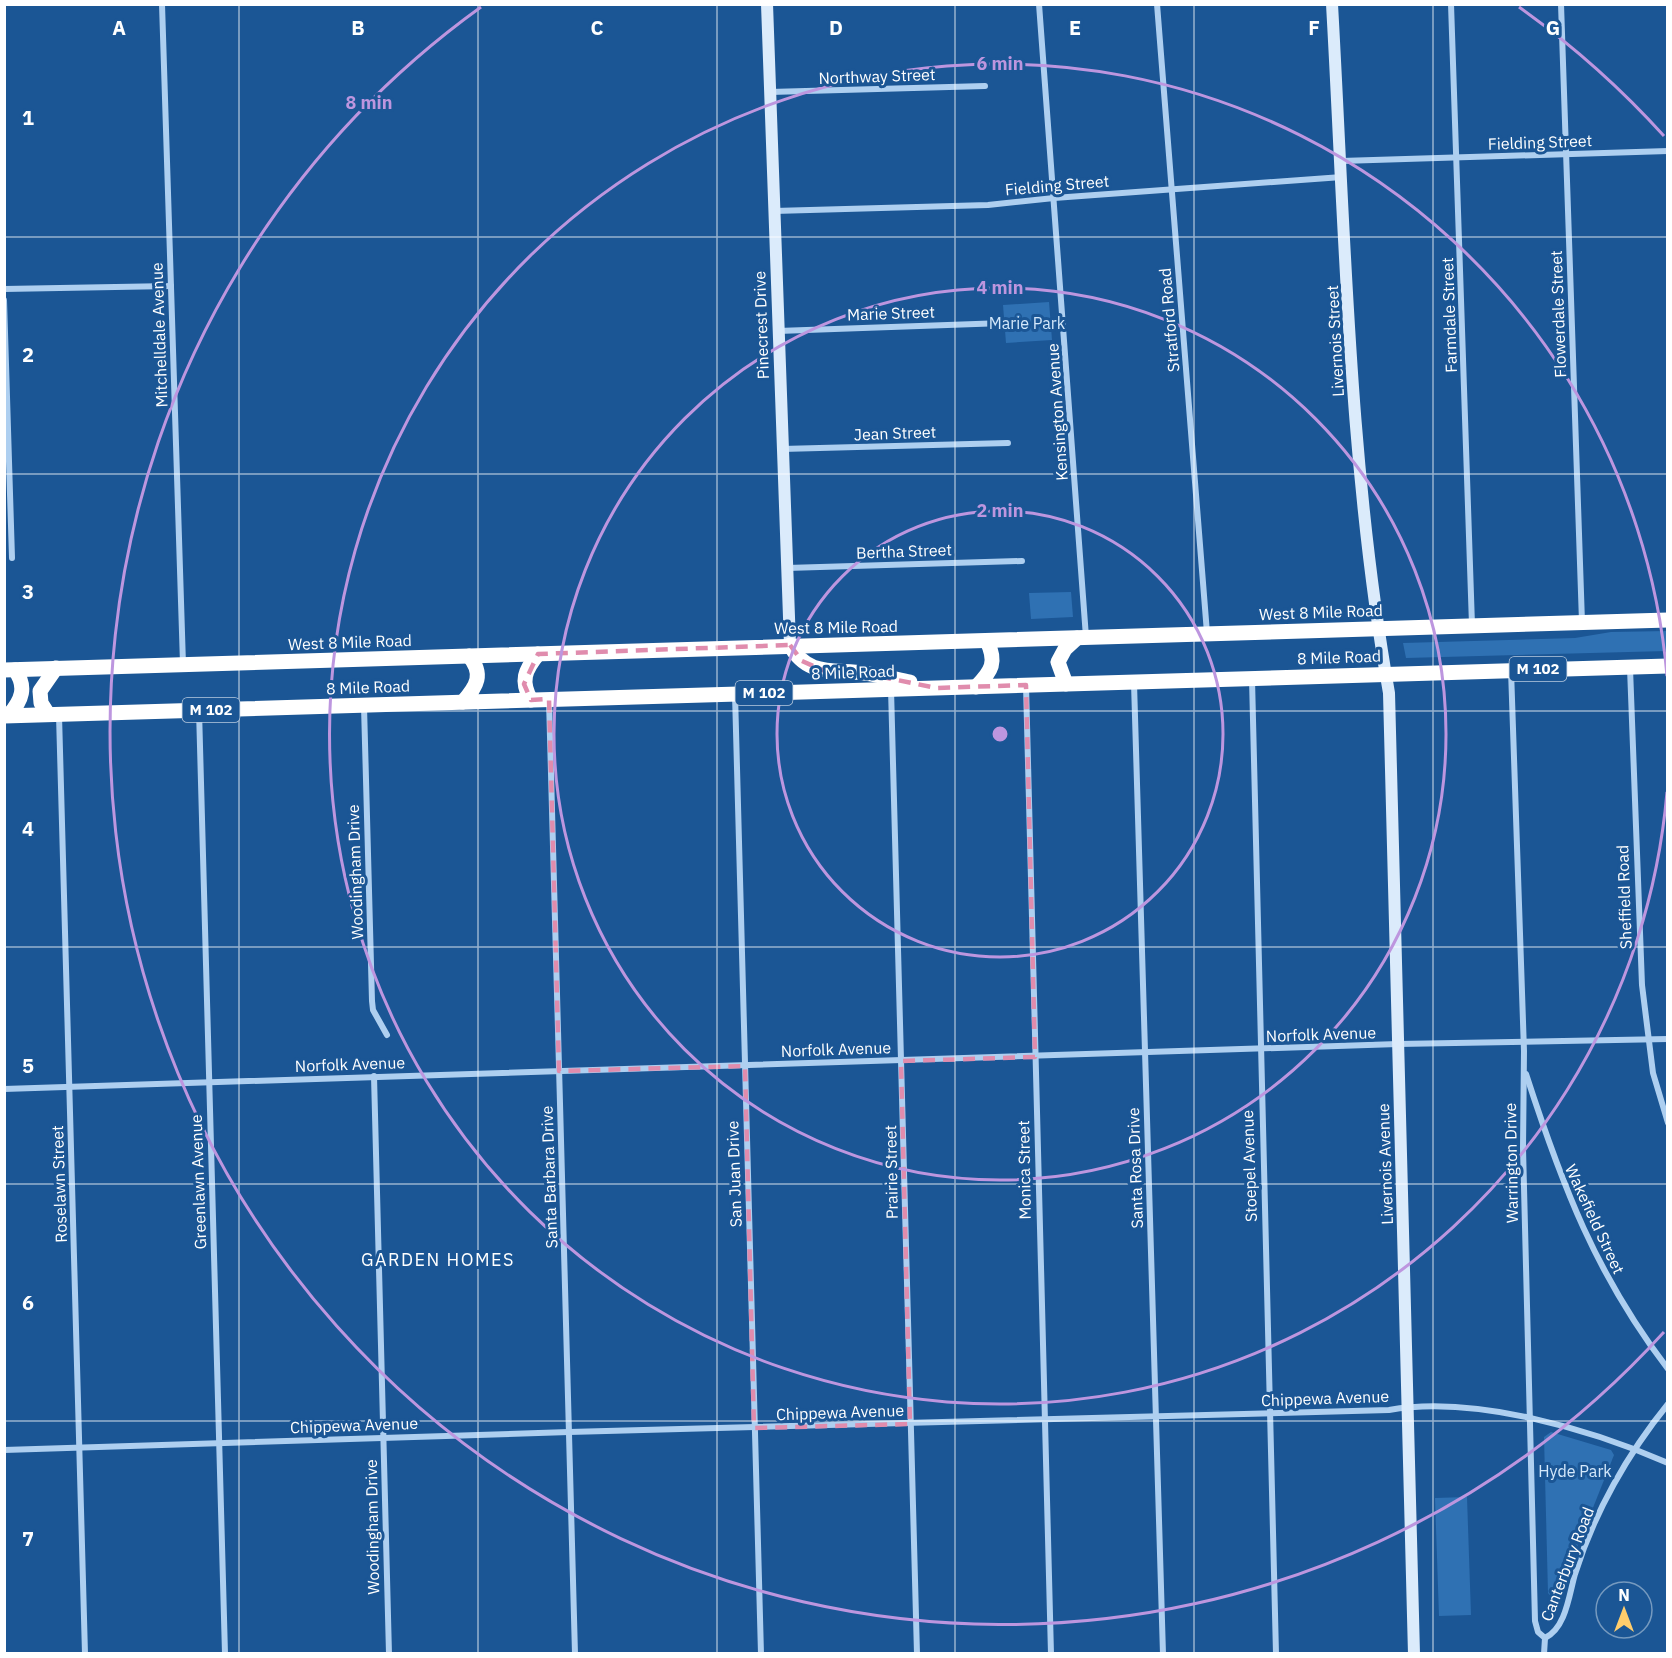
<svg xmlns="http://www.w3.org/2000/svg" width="1672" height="1658" font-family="'IBM Plex Sans',sans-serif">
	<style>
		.green { fill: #2f71b3 }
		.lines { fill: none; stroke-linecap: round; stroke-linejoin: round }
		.street { stroke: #aecff0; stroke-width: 6 }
		.secondary { stroke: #dbebfb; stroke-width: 12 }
		.highway { stroke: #fff; stroke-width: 15 }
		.marked { fill: none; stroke: #e08cad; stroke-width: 4.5; stroke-dasharray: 12 8; stroke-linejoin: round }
		.grid { fill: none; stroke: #fff; stroke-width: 1.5; stroke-opacity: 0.55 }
		.ring { fill: none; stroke: #bd96df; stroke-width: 3 }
		.labels { text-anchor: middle; stroke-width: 6; stroke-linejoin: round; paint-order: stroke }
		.shield { fill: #1b5695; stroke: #bbccdf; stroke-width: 1.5 }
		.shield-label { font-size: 15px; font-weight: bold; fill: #fff }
		.street-label { font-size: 16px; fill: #fff; stroke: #1b5695 }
		.park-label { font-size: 16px; fill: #d4e8fb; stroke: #1b5695 }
		.neighbourhood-label { font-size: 18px; letter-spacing: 1.5px; fill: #fff; stroke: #1b5695 }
		.grid-label { font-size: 20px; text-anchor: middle; font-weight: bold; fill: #fff; stroke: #1b5695; stroke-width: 6; stroke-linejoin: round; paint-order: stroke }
		.centre { fill: #bd96df; stroke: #1b5695; stroke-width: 3 }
		.ring-label { font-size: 18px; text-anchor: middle; font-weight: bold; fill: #bd96df; stroke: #1b5695; stroke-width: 6; stroke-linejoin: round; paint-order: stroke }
	</style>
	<rect width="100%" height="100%" fill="#1b5695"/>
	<g class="green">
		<path d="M1049 302 1052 340 1006 343 1003 305Z"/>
		<path d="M1071 592 1073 617 1031 619 1029 593Z"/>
		<path d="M1668 631 1667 651 1406 658 1403 643 1575 638 1611 632Z"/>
		<path d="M1551 1432 1611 1450 1614 1455 1559 1593 1552 1598 1548 1593 1544 1437Z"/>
		<path d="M1467 1497 1471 1615 1439 1616 1435 1498Z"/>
	</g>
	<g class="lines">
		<g class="street">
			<path d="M162 4 183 664"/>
			<path d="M1039 4 1086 637"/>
			<path d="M1157 4 1207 633"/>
			<path d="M1451 4 1472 625"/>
			<path d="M1561 4 1582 622"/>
			<path d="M770 92 985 86"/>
			<path d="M1341 161 1668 151"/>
			<path d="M774 211 988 205 1054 198 1342 177"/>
			<path d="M4 289 171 286"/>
			<path d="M4 300 12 558"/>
			<path d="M778 331 1004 323"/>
			<path d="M782 449 1008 443"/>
			<path d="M787 568 1022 561"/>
			<path d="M1630 668 1642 985 1653 1073 1668 1123"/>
			<path d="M1511 670 1524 1051 1523 1148 1535 1621 1538 1632 1545 1638 1544 1654"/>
			<path d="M1252 679 1276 1654"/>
			<path d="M1134 683 1163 1654"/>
			<path d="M1026 685 1051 1654"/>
			<path d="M891 689 917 1654"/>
			<path d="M735 694 761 1654"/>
			<path d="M549 700 575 1654"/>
			<path d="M364 706 372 1001 373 1010 387 1035"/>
			<path d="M199 710 225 1654"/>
			<path d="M59 715 85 1654"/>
			<path d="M1526 1074C1562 1185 1596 1275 1668 1369"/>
			<path d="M374 1076 389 1654"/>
			<path d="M4 1089 1398 1044 1668 1039"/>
			<path d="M4 1450 569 1432 1389 1410C1474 1395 1590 1429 1668 1463"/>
			<path d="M1545 1638C1566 1628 1569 1595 1575 1574 1594 1513 1628 1453 1668 1404"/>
		</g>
		<g class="secondary">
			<path d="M767 4 790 645"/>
			<path d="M1332 4C1345 234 1349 467 1389 693L1414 1654"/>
		</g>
		<g class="highway">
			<path d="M790 645C807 677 834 669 864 673 880 675 895 679 910 682"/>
			<path d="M4 670 1668 620"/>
			<path d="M1066 684 1058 662 1065 649 1077 638"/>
			<path d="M976 687C992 671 997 662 987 641"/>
			<path d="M531 700C520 681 525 670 538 654"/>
			<path d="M463 702C477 686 484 674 469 656"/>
			<path d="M48 714 41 703 40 691 56 668"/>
			<path d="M9 715C22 700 27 687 15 670"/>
			<path d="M4 716 1668 666"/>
		</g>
	</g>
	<path class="marked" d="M790 645 802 661 827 672 863 673 936 688 1026 685 1035 1057 901 1061 910 1424 754 1428 745 1066 559 1071 549 699 531 700 524 684 538 654Z"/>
	<path class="grid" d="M239 4V1654M478 4V1654M717 4V1654M955 4V1654M1194 4V1654M1433 4V1654M4 237H1668M4 474H1668M4 711H1668M4 947H1668M4 1184H1668M4 1421H1668"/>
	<g class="ring">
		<circle cx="1000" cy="734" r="223"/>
		<circle cx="1000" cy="734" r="446"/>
		<path d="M1667 792A670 670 0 1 1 1667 676"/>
		<path d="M1664 1332A893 893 0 1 1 481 7M1519 7A893 893 0 0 1 1664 136"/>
	</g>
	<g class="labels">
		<g class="shield">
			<rect x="1509.5" y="657" width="57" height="24" rx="4.5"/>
			<rect x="735.5" y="681" width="57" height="24" rx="4.5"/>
			<rect x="182.5" y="698" width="57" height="24" rx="4.5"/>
		</g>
		<g class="shield-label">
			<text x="1538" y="674">M 102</text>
			<text x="764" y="698">M 102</text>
			<text x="211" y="715">M 102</text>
		</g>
		<g class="street-label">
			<text transform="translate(877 76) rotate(-2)" y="6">Northway Street</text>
			<text transform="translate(1540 142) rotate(-2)" y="6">Fielding Street</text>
			<text transform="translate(1057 185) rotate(-5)" y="6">Fielding Street</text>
			<text transform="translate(891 313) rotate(-2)" y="6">Marie Street</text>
			<text transform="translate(1558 314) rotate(-92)" y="6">Flowerdale Street</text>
			<text transform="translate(1449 315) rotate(-92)" y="6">Farmdale Street</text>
			<text transform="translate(1169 320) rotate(-95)" y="6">Stratford Road</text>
			<text transform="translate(761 325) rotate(-92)" y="6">Pinecrest Drive</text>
			<text transform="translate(159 335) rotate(-92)" y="6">Mitchelldale Avenue</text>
			<text transform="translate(1335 341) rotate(-93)" y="6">Livernois Street</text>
			<text transform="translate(1057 412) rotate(-94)" y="6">Kensington Avenue</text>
			<text transform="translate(895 433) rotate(-2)" y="6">Jean Street</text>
			<text transform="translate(904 551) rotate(-2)" y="6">Bertha Street</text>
			<text transform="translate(1321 612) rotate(-2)" y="6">West 8 Mile Road</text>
			<text transform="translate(836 627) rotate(-1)" y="6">West 8 Mile Road</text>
			<text transform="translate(350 642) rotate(-2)" y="6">West 8 Mile Road</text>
			<text transform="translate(1339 657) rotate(-2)" y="6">8 Mile Road</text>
			<text transform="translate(853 672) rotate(-2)" y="6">8 Mile Road</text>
			<text transform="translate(368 687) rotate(-2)" y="6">8 Mile Road</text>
			<text transform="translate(355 872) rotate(-92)" y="6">Woodingham Drive</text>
			<text transform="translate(1624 897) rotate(-92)" y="6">Sheffield Road</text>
			<text transform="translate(1321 1034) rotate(-2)" y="6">Norfolk Avenue</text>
			<text transform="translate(836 1049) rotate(-2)" y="6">Norfolk Avenue</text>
			<text transform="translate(350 1064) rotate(-2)" y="6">Norfolk Avenue</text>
			<text transform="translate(1511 1163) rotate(-91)" y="6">Warrington Drive</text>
			<text transform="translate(1385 1164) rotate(-92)" y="6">Livernois Avenue</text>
			<text transform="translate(1249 1166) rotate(-92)" y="6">Stoepel Avenue</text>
			<text transform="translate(1135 1168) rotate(-92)" y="6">Santa Rosa Drive</text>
			<text transform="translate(1024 1170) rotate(-91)" y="6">Monica Street</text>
			<text transform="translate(891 1172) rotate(-91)" y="6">Prairie Street</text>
			<text transform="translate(734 1174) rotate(-92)" y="6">San Juan Drive</text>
			<text transform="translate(549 1177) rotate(-92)" y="6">Santa Barbara Drive</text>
			<text transform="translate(198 1182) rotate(-92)" y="6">Greenlawn Avenue</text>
			<text transform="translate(59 1184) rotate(-92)" y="6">Roselawn Street</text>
			<text transform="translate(1595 1219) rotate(65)" y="6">Wakefield Street</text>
			<text transform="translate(1325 1398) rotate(-2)" y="6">Chippewa Avenue</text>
			<text transform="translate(840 1412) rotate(-2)" y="6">Chippewa Avenue</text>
			<text transform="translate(354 1425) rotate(-2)" y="6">Chippewa Avenue</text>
			<text transform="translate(372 1527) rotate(-91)" y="6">Woodingham Drive</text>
			<text transform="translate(1567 1564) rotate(-69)" y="6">Canterbury Road</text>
		</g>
		<g class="park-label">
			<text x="1027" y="329">Marie Park</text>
			<text x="1575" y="1477">Hyde Park</text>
		</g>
		<g class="neighbourhood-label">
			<text x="438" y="1266">GARDEN HOMES</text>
		</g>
	</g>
	<g class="grid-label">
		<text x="119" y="35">A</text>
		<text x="358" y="35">B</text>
		<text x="597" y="35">C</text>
		<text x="836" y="35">D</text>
		<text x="1075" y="35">E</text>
		<text x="1314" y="35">F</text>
		<text x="1553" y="35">G</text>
		<text x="28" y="125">1</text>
		<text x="28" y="362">2</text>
		<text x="28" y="599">3</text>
		<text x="28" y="836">4</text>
		<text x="28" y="1073">5</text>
		<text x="28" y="1310">6</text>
		<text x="28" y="1546">7</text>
	</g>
	<circle cx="1000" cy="734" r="9" class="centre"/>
	<g class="ring-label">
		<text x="1000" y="70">6 min</text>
		<text x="369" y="109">8 min</text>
		<text x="1000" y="294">4 min</text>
		<text x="1000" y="517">2 min</text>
	</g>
	<rect width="1672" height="1658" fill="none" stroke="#ffffff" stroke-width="12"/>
	<g transform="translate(1624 1610)"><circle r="28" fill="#1b5695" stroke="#769abf" stroke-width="1.5"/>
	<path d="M0-4.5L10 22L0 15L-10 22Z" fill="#ffcd6c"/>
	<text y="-9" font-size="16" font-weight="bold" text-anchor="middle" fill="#ffffff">N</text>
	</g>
</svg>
